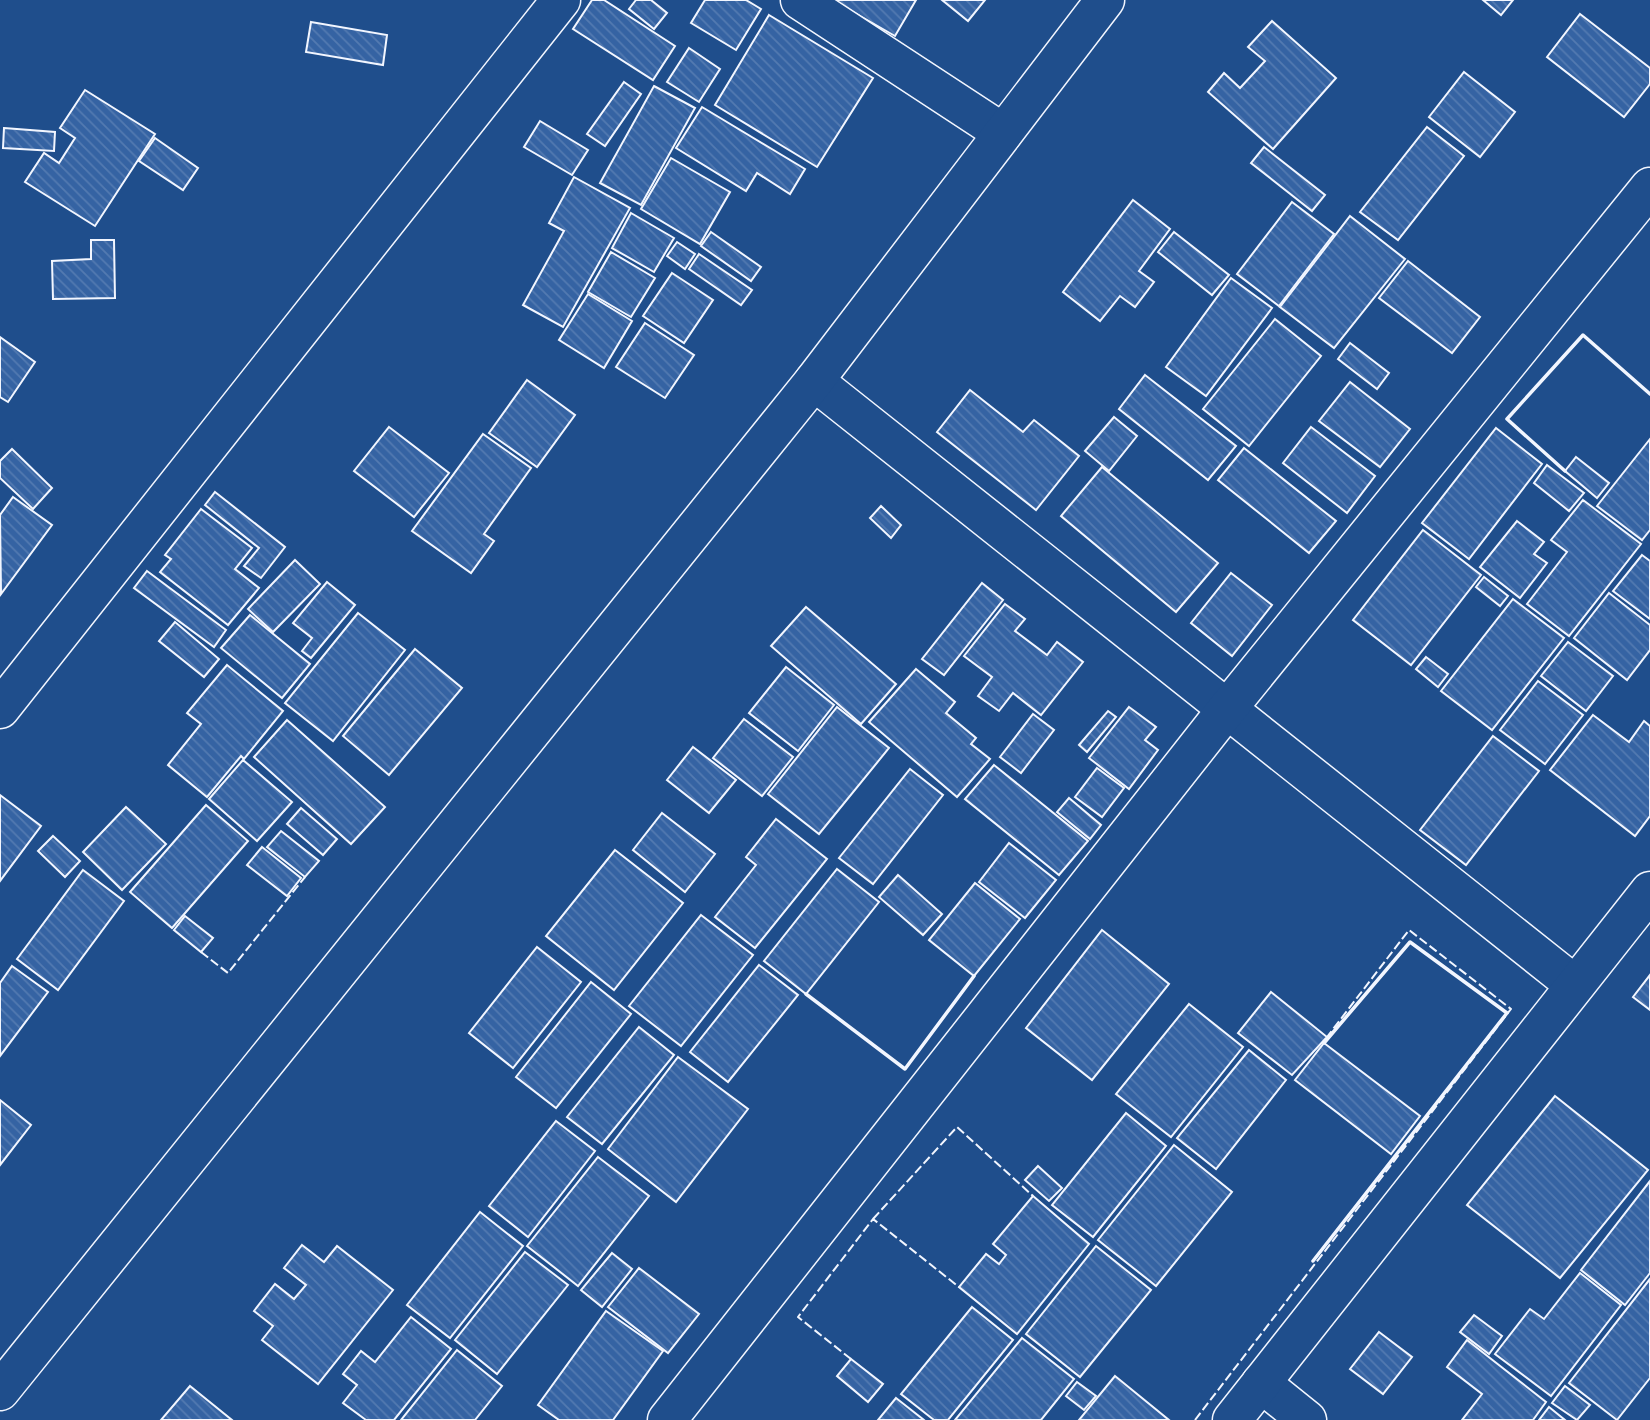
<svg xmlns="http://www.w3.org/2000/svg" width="1650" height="1420" font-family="'Varela Round',sans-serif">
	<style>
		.building { fill: url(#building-back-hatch); stroke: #f2f6ff; stroke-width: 2 }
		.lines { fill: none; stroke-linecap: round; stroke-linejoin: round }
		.minor-casing { stroke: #f2f6ff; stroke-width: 41 }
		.minor { stroke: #1f4e8c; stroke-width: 38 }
		.fence { stroke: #f2f6ff; stroke-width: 2; stroke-dasharray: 9 3.5; stroke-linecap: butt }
		.wall { stroke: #f2f6ff; stroke-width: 3.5 }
	</style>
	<defs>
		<pattern id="building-back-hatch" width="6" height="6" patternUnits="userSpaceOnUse" patternTransform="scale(1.75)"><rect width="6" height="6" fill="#3563a3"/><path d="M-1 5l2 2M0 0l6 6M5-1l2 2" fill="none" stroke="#537ab1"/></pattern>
	</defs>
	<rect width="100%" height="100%" fill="#1f4e8c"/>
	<g class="building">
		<path d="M592 0H604L675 46 653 80 573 29Z"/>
		<path d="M636 0H651L667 13 654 29 629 9Z"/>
		<path d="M705 0H746L761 9 736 50 691 23Z"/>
		<path d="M832 0H916L895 36Z"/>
		<path d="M942 0H985L968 21Z"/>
		<path d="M1483 0H1513L1501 15Z"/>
		<path d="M1580 14 1650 68V84L1624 117 1547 57Z"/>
		<path d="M769 15 873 78 817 167 715 105Z"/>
		<path d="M1272 21 1336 78 1273 149 1208 92 1224 73 1240 88 1265 61 1248 47Z"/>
		<path d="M311 22 387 35 383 65 306 52Z"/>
		<path d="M689 48 720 69 699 102 667 82Z"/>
		<path d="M1464 72 1515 112 1480 157 1429 117Z"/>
		<path d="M624 82 641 94 605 146 587 134Z"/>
		<path d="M654 86 695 108 641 205 600 183Z"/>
		<path d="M85 90 155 134 95 226 25 182 44 153 59 163 75 138 60 128Z"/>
		<path d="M702 107 805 169 790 194 757 173 746 191 676 148Z"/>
		<path d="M540 121 588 150 572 175 524 147Z"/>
		<path d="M1427 127 1464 156 1398 240 1360 212Z"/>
		<path d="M4 128 55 132 54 151 3 148Z"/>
		<path d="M155 138 198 168 183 190 139 161Z"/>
		<path d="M1264 147 1325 195 1312 211 1251 163Z"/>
		<path d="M671 158 730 192 700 244 641 209Z"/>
		<path d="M574 177 630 208 563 327 523 305 564 231 549 223Z"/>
		<path d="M1133 200 1170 229 1139 271 1154 282 1135 307 1120 296 1100 321 1063 292Z"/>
		<path d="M1292 202 1334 234 1279 306 1237 274Z"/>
		<path d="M631 213 674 238 654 272 612 248Z"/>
		<path d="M1350 216 1405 259 1334 348 1280 307Z"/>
		<path d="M711 232 761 267 751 281 701 246Z"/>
		<path d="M1174 232 1229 275 1212 295 1158 252Z"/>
		<path d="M91 240H114L115 298 53 299 52 261 91 259Z"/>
		<path d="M677 242 695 254 685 269 667 256Z"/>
		<path d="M611 252 655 278 631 317 588 292Z"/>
		<path d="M699 254 752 290 741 305 689 269Z"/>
		<path d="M1408 261 1480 317 1452 353 1379 298Z"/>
		<path d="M672 273 713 300 684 343 643 316Z"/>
		<path d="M1231 278 1272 308 1206 396 1166 367Z"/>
		<path d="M588 294 632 321 604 368 559 340Z"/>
		<path d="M1275 319 1321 356 1249 446 1203 409Z"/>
		<path d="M645 323 694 355 665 398 616 367Z"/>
		<path d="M0 337 35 362 8 402 0 397Z"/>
		<path d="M1350 343 1389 373 1377 389 1338 359Z"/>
		<path d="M1145 375 1236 446 1208 480 1119 409Z"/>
		<path d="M527 380 575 415 537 467 489 433Z"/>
		<path d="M1350 382 1410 429 1380 467 1319 421Z"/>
		<path d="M970 390 1023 432 1034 420 1079 456 1036 510 937 432Z"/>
		<path d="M1114 417 1137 436 1109 471 1085 451Z"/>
		<path d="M389 427 449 473 414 517 354 471Z"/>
		<path d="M1311 427 1375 476 1347 513 1283 463Z"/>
		<path d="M1496 428 1542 464 1469 559 1422 523Z"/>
		<path d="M483 434 531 468 484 534 494 541 471 573 412 531Z"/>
		<path d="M1650 439V530L1642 540 1597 506Z"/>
		<path d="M1244 448 1336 521 1309 553 1218 480Z"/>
		<path d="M12 449 52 488 33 509 0 478V461Z"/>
		<path d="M1576 457 1609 483 1597 498 1565 471Z"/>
		<path d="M1547 465 1584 493 1569 511 1534 483Z"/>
		<path d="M1102 467 1218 563 1176 612 1061 516Z"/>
		<path d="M215 492 285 547 261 578 244 566 259 548 205 505Z"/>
		<path d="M13 497 52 525 1 594 0 515Z"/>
		<path d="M1583 500 1641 544 1569 636 1527 604 1567 552 1551 540Z"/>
		<path d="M881 506 901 525 891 538 870 518Z"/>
		<path d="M201 509 252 548 235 569 259 588 228 625 160 572 171 559 165 555Z"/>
		<path d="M1517 521 1544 542 1534 554 1547 563 1520 598 1480 567Z"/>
		<path d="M1423 530 1481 575 1411 665 1353 620Z"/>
		<path d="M1642 555 1650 561V619L1613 591Z"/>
		<path d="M295 560 320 584 273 632 248 609Z"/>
		<path d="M147 571 226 630 214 647 134 588Z"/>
		<path d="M1231 573 1272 605 1232 656 1191 623Z"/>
		<path d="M1484 577 1508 596 1500 606 1476 587Z"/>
		<path d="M327 582 355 605 311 658 302 651 312 638 293 623Z"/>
		<path d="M982 583 1003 600 944 675 922 659Z"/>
		<path d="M1609 593 1650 625V650L1627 680 1574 638Z"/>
		<path d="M1513 599 1564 638 1492 730 1441 691Z"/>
		<path d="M1005 604 1025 619 1015 631 1047 655 1057 642 1083 662 1041 715 1013 693 999 711 978 696 992 677 964 656Z"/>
		<path d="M806 607 896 684 861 724 771 646Z"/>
		<path d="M358 613 405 650 333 741 285 703Z"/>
		<path d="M250 615 310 664 282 698 221 648Z"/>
		<path d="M175 622 219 659 204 677 159 641Z"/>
		<path d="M1568 642 1613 676 1586 711 1541 676Z"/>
		<path d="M415 649 462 688 389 775 343 736Z"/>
		<path d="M1426 657 1448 674 1438 687 1416 669Z"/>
		<path d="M227 665 283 711 244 759 241 756 207 797 168 765 201 724 187 713Z"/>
		<path d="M786 667 834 705 798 751 749 713Z"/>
		<path d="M916 669 955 702 946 713 976 738 971 744 990 759 957 797 869 722Z"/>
		<path d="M1538 681 1583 715 1545 764 1500 730Z"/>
		<path d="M837 707 889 748 819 834 768 794Z"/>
		<path d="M1129 707 1156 727 1145 740 1158 750 1129 789 1089 758Z"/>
		<path d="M1108 711 1116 717 1087 752 1079 745Z"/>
		<path d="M1033 714 1054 730 1021 773 1000 757Z"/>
		<path d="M1593 715 1629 742 1644 721 1650 726V816L1635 836 1550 770Z"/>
		<path d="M744 719 793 757 762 796 713 758Z"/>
		<path d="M287 720 385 807 351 844 254 757Z"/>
		<path d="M1493 736 1539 771 1466 865 1420 830Z"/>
		<path d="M693 747 736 780 709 813 667 780Z"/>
		<path d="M243 760 292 802 257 841 209 799Z"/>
		<path d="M994 765 1088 841 1059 875 965 799Z"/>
		<path d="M1097 768 1124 788 1102 817 1075 797Z"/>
		<path d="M910 769 943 795 873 884 839 858Z"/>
		<path d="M0 795 41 826 0 881Z"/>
		<path d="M1069 798 1101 825 1090 839 1057 812Z"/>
		<path d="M206 805 248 841 172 928 130 892Z"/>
		<path d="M126 807 166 844 122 890 83 852Z"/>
		<path d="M301 808 337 839 323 855 287 824Z"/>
		<path d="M662 813 715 854 685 892 633 850Z"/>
		<path d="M776 819 827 859 755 948 715 917 756 865 746 857Z"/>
		<path d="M281 831 319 861 305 877 267 847Z"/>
		<path d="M53 836 80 861 65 877 38 851Z"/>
		<path d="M1009 843 1056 880 1025 918 979 882Z"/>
		<path d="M262 847 301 878 287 896 247 865Z"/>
		<path d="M615 850 683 903 614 990 546 936Z"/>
		<path d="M837 869 879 902 806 994 764 961Z"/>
		<path d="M83 870 124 901 58 990 17 959Z"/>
		<path d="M898 875 942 914 923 935 879 897Z"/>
		<path d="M975 883 1020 919 974 976 929 940Z"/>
		<path d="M701 915 753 955 681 1046 629 1006Z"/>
		<path d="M185 916 213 938 201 952 174 930Z"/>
		<path d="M1102 930 1169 984 1092 1080 1026 1028Z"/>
		<path d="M537 947 581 982 513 1068 469 1033Z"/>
		<path d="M759 965 798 995 728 1082 690 1052Z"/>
		<path d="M12 966 48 992 0 1056V983Z"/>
		<path d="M1650 975V1010L1633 997Z"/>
		<path d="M591 982 631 1014 556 1108 516 1077Z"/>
		<path d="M1271 992 1327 1037 1292 1075 1238 1033Z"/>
		<path d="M1189 1004 1243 1047 1171 1137 1116 1094Z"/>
		<path d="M639 1027 674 1055 602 1144 567 1117Z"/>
		<path d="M1324 1043 1420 1116 1391 1154 1295 1080Z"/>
		<path d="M1249 1050 1286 1080 1216 1169 1177 1138Z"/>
		<path d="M678 1057 748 1109 676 1202 608 1149Z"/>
		<path d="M1555 1096 1648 1170 1560 1278 1467 1205Z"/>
		<path d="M0 1100 31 1125 0 1165Z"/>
		<path d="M1126 1113 1166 1146 1093 1237 1052 1205Z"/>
		<path d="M556 1121 595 1151 528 1237 489 1206Z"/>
		<path d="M1174 1145 1232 1192 1156 1286 1098 1240Z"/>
		<path d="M598 1157 649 1196 578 1286 527 1246Z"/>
		<path d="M1038 1166 1062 1188 1049 1201 1025 1180Z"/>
		<path d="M1650 1181V1273L1625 1305 1581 1270Z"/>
		<path d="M1033 1196 1089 1244 1017 1334 959 1287 986 1254 999 1264 1006 1255 993 1244Z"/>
		<path d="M480 1212 523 1246 450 1338 407 1305Z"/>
		<path d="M302 1245 324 1262 337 1246 393 1290 318 1384 262 1340 273 1326 254 1311 275 1284 294 1299 306 1285 284 1268Z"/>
		<path d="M1096 1246 1151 1290 1080 1377 1026 1334Z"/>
		<path d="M525 1252 568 1285 497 1374 455 1340Z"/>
		<path d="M612 1253 632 1269 602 1307 581 1290Z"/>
		<path d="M639 1268 699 1314 668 1353 608 1307Z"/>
		<path d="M1580 1273 1621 1305 1551 1396 1495 1354 1530 1309 1544 1319Z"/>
		<path d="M1650 1279V1378L1617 1420 1569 1383Z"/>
		<path d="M972 1307 1013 1340 948 1420H934L901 1394Z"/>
		<path d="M606 1311 663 1351 613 1420H559L538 1405Z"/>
		<path d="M1474 1315 1502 1336 1489 1354 1460 1332Z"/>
		<path d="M411 1317 451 1349 394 1420H366L343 1403 357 1385 343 1374 361 1351 375 1362Z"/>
		<path d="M1379 1332 1412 1357 1383 1394 1350 1369Z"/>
		<path d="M1022 1338 1074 1379 1041 1420H955Z"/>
		<path d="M1467 1340 1546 1402 1533 1420H1462L1482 1394 1447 1367Z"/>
		<path d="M457 1350 502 1386 475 1420H401Z"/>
		<path d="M851 1359 883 1384 868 1402 837 1376Z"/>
		<path d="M1115 1376 1169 1420H1079Z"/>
		<path d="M1077 1382 1096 1396 1084 1410 1066 1396Z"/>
		<path d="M190 1386 232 1420H161Z"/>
		<path d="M1565 1386 1590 1405 1577 1420 1552 1403Z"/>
		<path d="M896 1398 924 1420H878Z"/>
		<path d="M1549 1407 1565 1420H1539Z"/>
	</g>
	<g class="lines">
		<defs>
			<g id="minor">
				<path d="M800 0 1003 133"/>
				<path d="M814 381 1575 985"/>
				<path d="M0 709 561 0"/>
				<path d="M1261 1383 1307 1420"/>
				<path d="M0 1391 814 381 1105 0"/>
				<path d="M667 1420 1227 709 1650 187"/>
				<path d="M1232 1420 1650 891"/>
			</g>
		</defs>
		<use href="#minor" class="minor-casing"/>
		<use href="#minor" class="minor"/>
		<g class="fence">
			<path d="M201 952 228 973 305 877"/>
			<path d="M873 1219 957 1127 1033 1196"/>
			<path d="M851 1359 798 1317 873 1219 959 1287"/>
			<path d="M1195 1420 1511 1009 1409 930 1327 1037"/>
		</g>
		<g class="wall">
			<path d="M1565 471 1507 419 1583 335 1650 394"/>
			<path d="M806 994 905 1069 974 976"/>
			<path d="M1313 1261 1507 1013 1410 942 1324 1043"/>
		</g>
	</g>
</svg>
